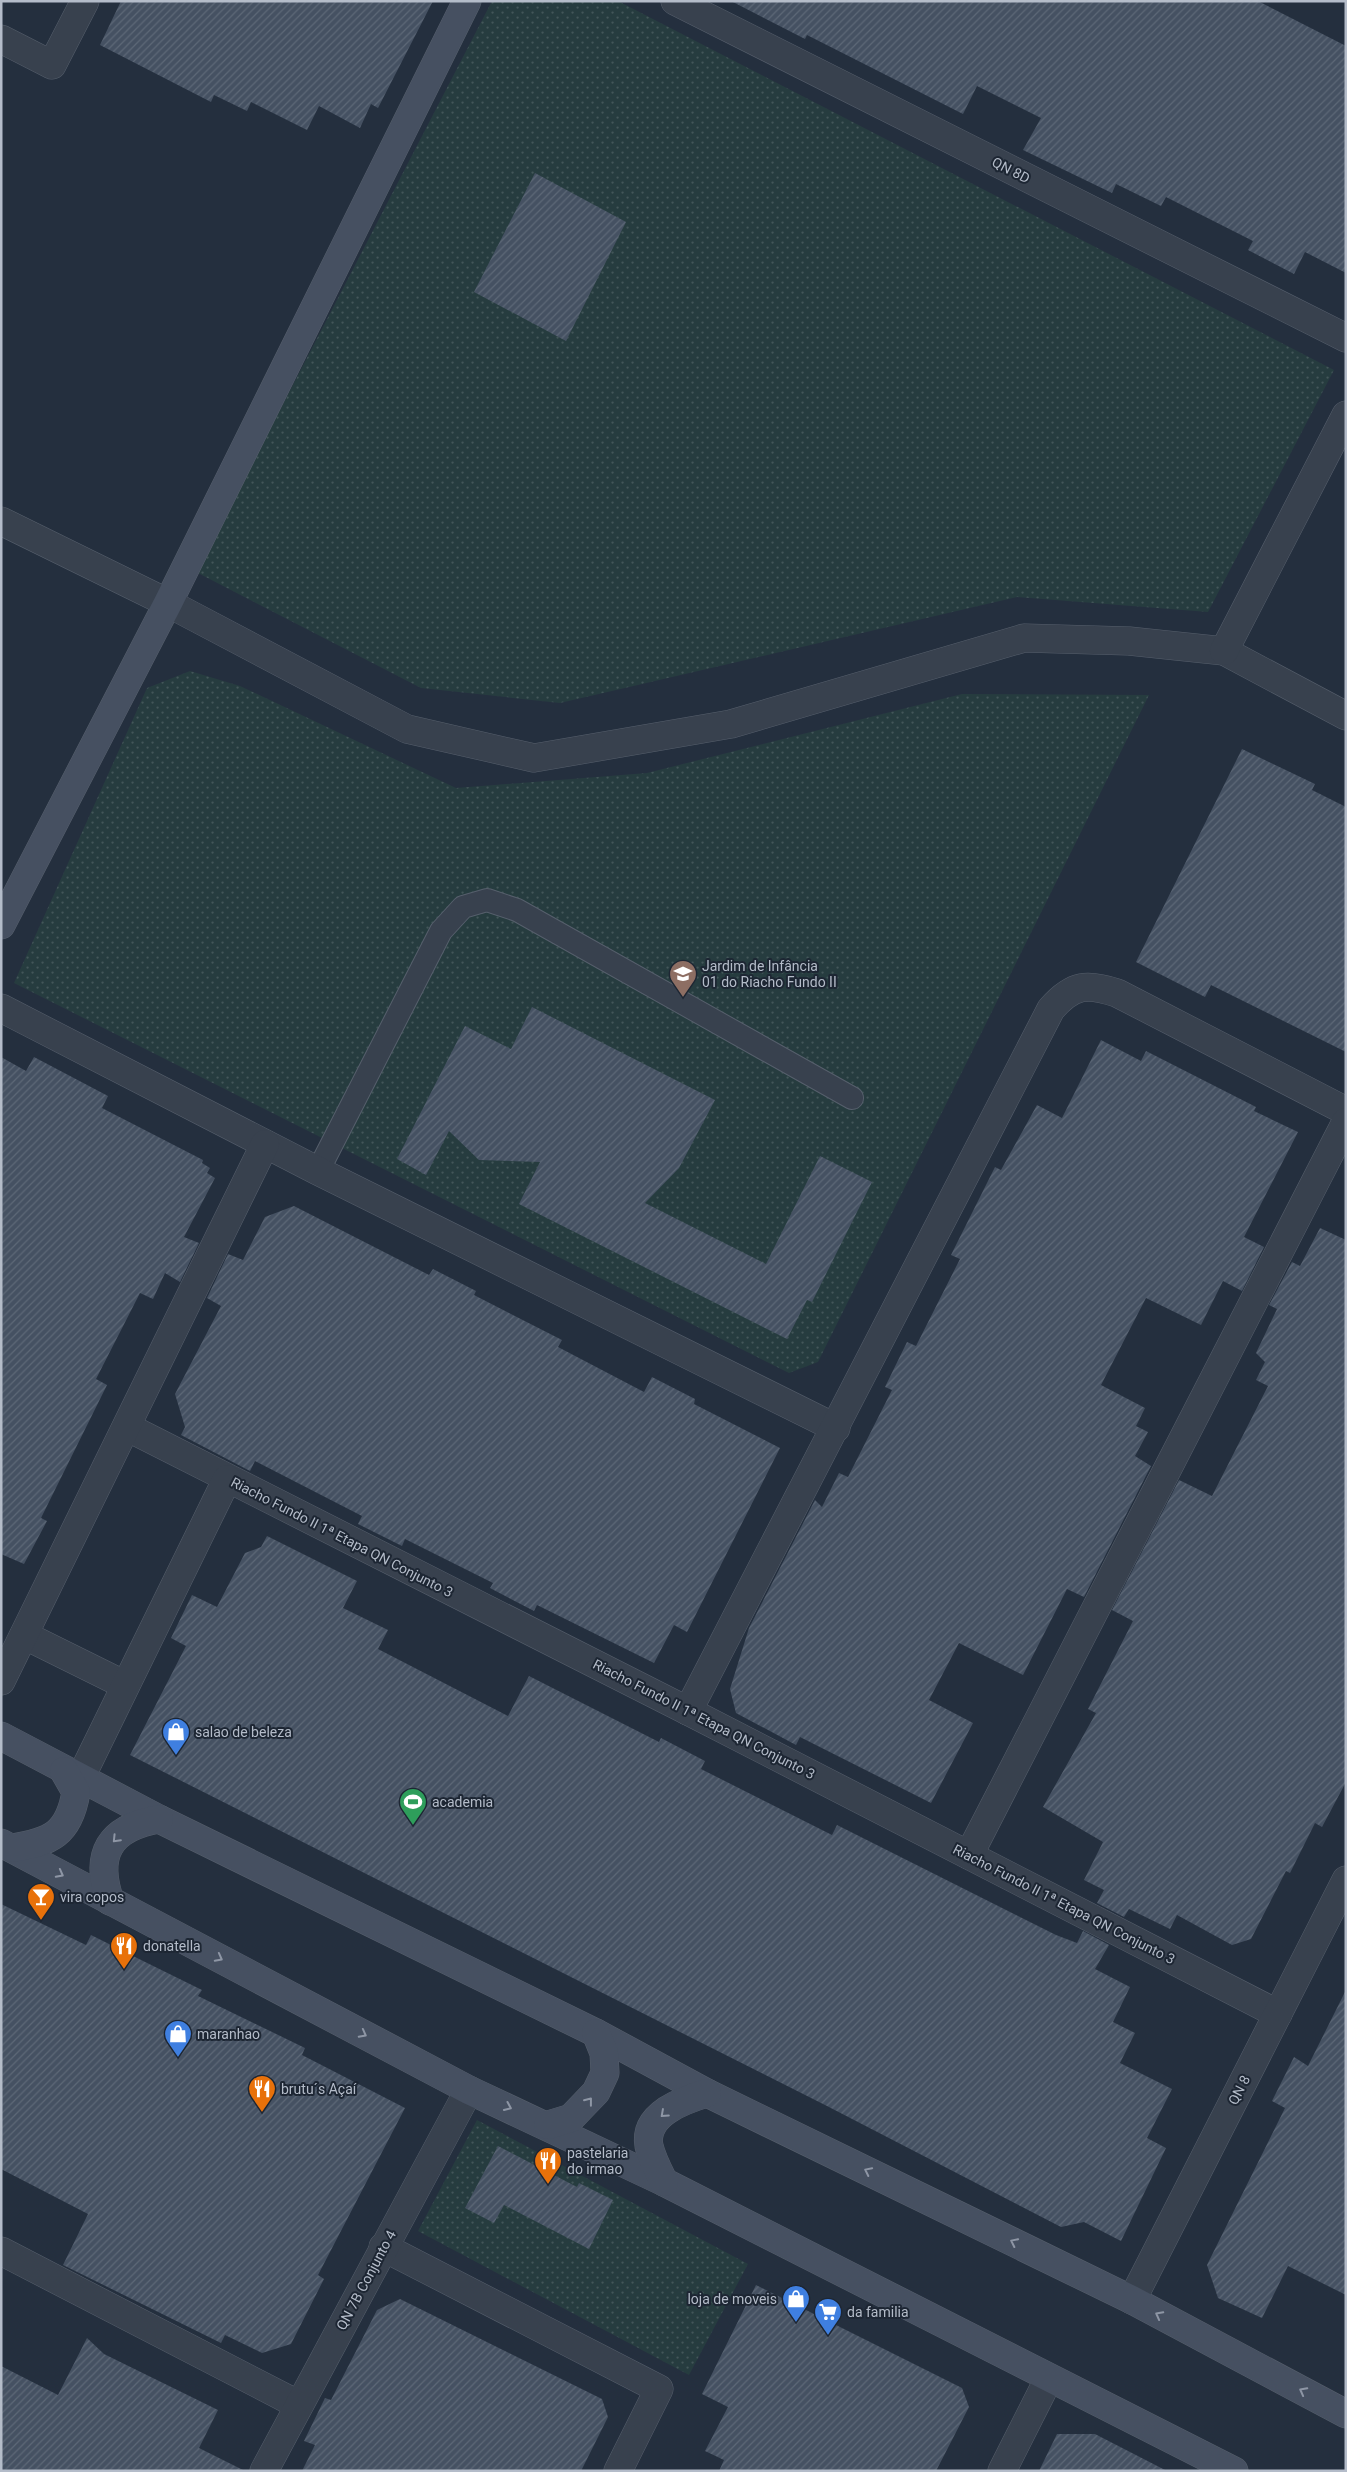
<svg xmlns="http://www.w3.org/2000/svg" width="1347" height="2472" font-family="Roboto,sans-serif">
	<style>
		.green { fill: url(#green-dots) }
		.building { fill: url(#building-hatch) }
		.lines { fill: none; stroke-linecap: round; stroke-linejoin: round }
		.lane-casing { stroke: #565f6c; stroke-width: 24 }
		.street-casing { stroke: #565f6c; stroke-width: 29 }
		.secondary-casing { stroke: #565f6c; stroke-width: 29 }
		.lane { stroke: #38414e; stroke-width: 22 }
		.street { stroke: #38414e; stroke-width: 28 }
		.secondary { stroke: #465061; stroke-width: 28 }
		.oneway { stroke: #8e96a5 }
		.labels { text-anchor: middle; stroke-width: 4; stroke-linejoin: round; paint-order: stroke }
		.street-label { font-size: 14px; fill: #b4bcc9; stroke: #1d2633 }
		.poi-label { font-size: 14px; fill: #b4bcc9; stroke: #1d2633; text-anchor: start }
	</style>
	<defs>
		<pattern id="green-dots" width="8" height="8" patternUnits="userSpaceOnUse" patternTransform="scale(1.25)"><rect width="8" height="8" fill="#263c3f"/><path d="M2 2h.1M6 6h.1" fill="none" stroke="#435659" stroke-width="1.8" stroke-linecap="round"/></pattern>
		<pattern id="building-hatch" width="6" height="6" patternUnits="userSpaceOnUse" patternTransform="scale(1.25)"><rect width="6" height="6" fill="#455162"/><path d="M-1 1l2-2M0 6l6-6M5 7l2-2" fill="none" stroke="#5d6877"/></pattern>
	</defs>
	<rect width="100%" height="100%" fill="#242f3e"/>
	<g class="green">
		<path d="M492 1H618L1334 370 1208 612 1017 597 560 703 421 688 196 572Z"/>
		<path d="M190 671 240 686 456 788 647 773 962 694 1149 695 818 1362 789 1373 14 983 147 688Z"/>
		<path d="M477 2120 748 2264 689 2375 418 2231Z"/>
	</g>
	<g class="building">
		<path d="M121 1H433L378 108 371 104 360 128 319 106 307 130 251 102 247 111 214 95 211 102 100 45Z"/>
		<path d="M731 1H1258L1346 46V273L1305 252 1294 274 1248 250 1253 241 1166 197 1161 206 1116 184 1112 193 1023 150 1041 118 977 86 963 114 807 35 805 39Z"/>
		<path d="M535 173 626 222 566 341 474 292Z"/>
		<path d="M1242 749 1315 784 1312 790 1346 807V1052L1211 985 1205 997 1136 962Z"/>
		<path d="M532 1007 715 1100 679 1168 645 1203 766 1264 820 1156 872 1182 812 1302 807 1300 787 1339 519 1204 540 1162 479 1160 449 1131 426 1175 397 1159 465 1026 511 1049Z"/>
		<path d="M1101 1040 1141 1061 1146 1051 1256 1107 1254 1111 1298 1132 1244 1237 1264 1247 1242 1291 1223 1281 1201 1325 1146 1298 1101 1385 1145 1408 1136 1426 1148 1432 1135 1456 1151 1466 1084 1597 1067 1589 1023 1675 959 1643 929 1700 973 1723 931 1803 800 1737 796 1745 736 1713 730 1689 749 1628 815 1500 822 1507 839 1473 848 1477 892 1390 885 1387 907 1342 916 1346 960 1259 951 1255 995 1167 1001 1170 1037 1105 1062 1118Z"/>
		<path d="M1 1057 26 1071 34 1057 108 1096 102 1108 203 1160 202 1163 210 1168 207 1173 215 1178 184 1237 199 1243 180 1282 165 1273 153 1299 140 1293 96 1379 107 1385 41 1518 47 1521 24 1564 1 1554Z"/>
		<path d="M294 1206 429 1275 433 1269 476 1291 474 1295 562 1340 558 1347 644 1392 652 1377 695 1399 694 1404 780 1448 687 1632 674 1625 654 1663 537 1605 534 1611 490 1588 493 1583 405 1539 402 1546 358 1524 362 1516 255 1461 250 1471 181 1435 185 1427 175 1394 221 1306 207 1298 228 1254 243 1260 265 1217Z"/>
		<path d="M1320 1228 1346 1240V1782L1322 1827 1315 1823 1290 1873 1286 1871 1251 1939 1232 1945 1177 1915 1170 1929 1129 1909 1124 1917 1097 1903 1104 1890 1084 1880 1103 1842 1043 1807 1096 1713 1088 1709 1133 1621 1112 1610 1179 1480 1212 1496 1268 1386 1256 1380 1265 1362 1256 1353 1277 1309 1269 1305 1292 1262 1300 1266Z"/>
		<path d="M267 1536 357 1581 343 1608 388 1630 378 1649 508 1716 529 1676 659 1742 661 1738 705 1761 701 1769 832 1835 837 1825 1056 1935 1077 1943 1083 1931 1109 1945 1095 1969 1130 1987 1113 2022 1135 2033 1120 2063 1172 2089 1147 2138 1166 2148 1121 2241 1084 2222 1061 2227 827 2106 130 1755 186 1646 171 1638 192 1595 217 1607 245 1553 261 1547Z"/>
		<path d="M1 1904 86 1945 91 1935 135 1957 202 1990 198 1996 305 2048 302 2055 405 2108 318 2275 324 2279 291 2344 262 2353 225 2335 221 2343 63 2265 88 2214 1 2169Z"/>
		<path d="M1346 1990V2295L1288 2266 1262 2318 1218 2298 1207 2265 1285 2108 1272 2101 1294 2057 1308 2066Z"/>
		<path d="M498 2146 577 2187 579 2183 613 2200 589 2249 504 2205 494 2223 465 2208Z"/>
		<path d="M756 2285 962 2388 969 2407 936 2471H719L724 2460 705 2451 728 2407 702 2394Z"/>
		<path d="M400 2299 602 2399 608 2417 581 2471H302L315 2445 304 2441 325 2398 331 2400 377 2310Z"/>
		<path d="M87 2338 104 2354 218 2410 199 2448 245 2471H1V2366L58 2395Z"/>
		<path d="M1057 2434H1095L1167 2471H1039Z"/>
	</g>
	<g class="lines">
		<defs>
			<path id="lane" d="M318 1171 441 931 463 907 487 900 517 910 852 1098"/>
			<g id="street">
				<path d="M675 1 1346 338"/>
				<path d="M1 39 52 65 85 1"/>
				<path d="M1 521 168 603 407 729 534 758 731 724 1024 638 1129 641 1224 651 1346 716"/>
				<path d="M1224 651 1346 415"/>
				<path d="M1 1008 318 1171 836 1428"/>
				<path d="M127 1427 688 1711 1278 2014"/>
				<path d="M24 1635 125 1685"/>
				<path d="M1 1681 265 1144"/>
				<path d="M688 1711 1051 1009C1073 984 1087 983 1117 993L1346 1111"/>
				<path d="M80 1779 227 1479"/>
				<path d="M969 1855 1346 1122"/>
				<path d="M383 2247 659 2389 618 2471"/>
				<path d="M1 2251 299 2405"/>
				<path d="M1132 2300 1346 1880"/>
				<path d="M264 2471 469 2090"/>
				<path d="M1002 2471 1049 2378"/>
			</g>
			<g id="secondary">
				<path d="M1 925 168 603 467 1"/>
				<path d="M1 1736 159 1819 596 2033 707 2093 1132 2300 1346 2414"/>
				<path d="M1 1843 469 2090 664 2182 1234 2471"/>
				<path d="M12 1848C51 1842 69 1834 76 1792L64 1771"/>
				<path d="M110 1901C94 1854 109 1828 159 1819"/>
				<path d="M548 2125 571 2118 596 2092 605 2073 604 2053 596 2033"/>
				<path d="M664 2182C658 2170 652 2159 649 2146 643 2114 684 2100 707 2093"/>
			</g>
		</defs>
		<use href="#lane" class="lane-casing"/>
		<use href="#street" class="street-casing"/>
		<use href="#secondary" class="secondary-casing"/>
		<use href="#lane" class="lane"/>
		<use href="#street" class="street"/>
		<use href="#secondary" class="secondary"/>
	</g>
	<defs><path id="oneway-chevron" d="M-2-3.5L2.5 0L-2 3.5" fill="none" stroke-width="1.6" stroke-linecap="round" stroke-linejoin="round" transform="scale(1.25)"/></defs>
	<g class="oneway">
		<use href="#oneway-chevron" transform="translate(116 1839) rotate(134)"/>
		<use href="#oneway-chevron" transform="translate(60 1874) rotate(28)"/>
		<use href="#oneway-chevron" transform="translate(219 1958) rotate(28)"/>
		<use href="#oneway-chevron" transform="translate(363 2034) rotate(28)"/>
		<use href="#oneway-chevron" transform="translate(589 2101) rotate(-52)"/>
		<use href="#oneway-chevron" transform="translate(508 2107) rotate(24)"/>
		<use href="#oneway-chevron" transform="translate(664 2114) rotate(138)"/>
		<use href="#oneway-chevron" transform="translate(868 2171) rotate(-154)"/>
		<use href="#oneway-chevron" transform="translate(1014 2242) rotate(-154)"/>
		<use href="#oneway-chevron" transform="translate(1159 2315) rotate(-152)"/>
		<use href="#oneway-chevron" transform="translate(1303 2391) rotate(-152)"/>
	</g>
	<defs>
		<symbol id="school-pin" viewBox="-11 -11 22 30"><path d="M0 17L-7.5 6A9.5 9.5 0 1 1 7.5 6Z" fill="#8d6e63" stroke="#1d2633"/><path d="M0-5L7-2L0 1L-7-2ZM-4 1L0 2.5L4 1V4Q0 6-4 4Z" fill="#fff"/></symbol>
		<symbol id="shop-pin" viewBox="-11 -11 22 30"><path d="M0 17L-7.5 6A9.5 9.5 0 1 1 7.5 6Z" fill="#3f7fe0" stroke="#1d2633"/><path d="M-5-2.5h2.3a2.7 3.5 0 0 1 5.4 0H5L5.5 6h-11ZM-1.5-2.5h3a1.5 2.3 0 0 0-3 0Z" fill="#fff"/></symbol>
		<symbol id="stadium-pin" viewBox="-11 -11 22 30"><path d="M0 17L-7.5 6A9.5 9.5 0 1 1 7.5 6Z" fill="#2e9e5b" stroke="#1d2633"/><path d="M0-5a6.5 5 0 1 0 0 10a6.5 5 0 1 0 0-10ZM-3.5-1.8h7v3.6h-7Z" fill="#fff"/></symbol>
		<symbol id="bar-pin" viewBox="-11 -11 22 30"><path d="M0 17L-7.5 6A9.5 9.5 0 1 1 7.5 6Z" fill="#e8710a" stroke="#1d2633"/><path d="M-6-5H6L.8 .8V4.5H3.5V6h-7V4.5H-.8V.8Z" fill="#fff"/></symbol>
		<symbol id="restaurant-pin" viewBox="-11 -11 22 30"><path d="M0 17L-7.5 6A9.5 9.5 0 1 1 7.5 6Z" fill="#e8710a" stroke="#1d2633"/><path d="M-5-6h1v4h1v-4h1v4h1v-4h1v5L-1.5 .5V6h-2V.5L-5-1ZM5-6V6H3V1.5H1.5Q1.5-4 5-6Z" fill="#fff"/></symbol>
		<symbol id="supermarket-pin" viewBox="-11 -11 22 30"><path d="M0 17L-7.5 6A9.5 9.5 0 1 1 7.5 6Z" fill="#3f7fe0" stroke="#1d2633"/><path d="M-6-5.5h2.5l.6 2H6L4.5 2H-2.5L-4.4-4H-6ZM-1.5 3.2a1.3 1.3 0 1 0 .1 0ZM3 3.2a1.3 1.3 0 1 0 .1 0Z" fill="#fff"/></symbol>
	</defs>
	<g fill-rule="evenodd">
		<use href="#school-pin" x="667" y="958" width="32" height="43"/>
		<use href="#shop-pin" x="160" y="1716" width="32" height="43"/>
		<use href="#stadium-pin" x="397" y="1786" width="32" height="43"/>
		<use href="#bar-pin" x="25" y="1881" width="32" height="43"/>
		<use href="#restaurant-pin" x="108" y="1930" width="32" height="43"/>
		<use href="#shop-pin" x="162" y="2018" width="32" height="43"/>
		<use href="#restaurant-pin" x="246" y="2073" width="32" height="43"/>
		<use href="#restaurant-pin" x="532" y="2145" width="32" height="43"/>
		<use href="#shop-pin" x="780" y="2283" width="32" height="43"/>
		<use href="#supermarket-pin" x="812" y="2296" width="32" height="43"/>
	</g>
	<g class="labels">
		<g class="street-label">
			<text transform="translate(1011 170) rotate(27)" y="5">QN 8D</text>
			<text transform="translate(342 1537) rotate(27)" y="5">Riacho Fundo II 1ª Etapa QN Conjunto 3</text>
			<text transform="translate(704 1719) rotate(27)" y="5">Riacho Fundo II 1ª Etapa QN Conjunto 3</text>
			<text transform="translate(1064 1904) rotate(27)" y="5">Riacho Fundo II 1ª Etapa QN Conjunto 3</text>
			<text transform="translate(1239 2090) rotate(-63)" y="5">QN 8</text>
			<text transform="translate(366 2280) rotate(-62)" y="5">QN 7B Conjunto 4</text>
		</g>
		<g class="poi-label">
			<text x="702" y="971">Jardim de Infância<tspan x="702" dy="16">01 do Riacho Fundo II</tspan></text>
			<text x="195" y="1737">salao de beleza</text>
			<text x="432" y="1807">academia</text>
			<text x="60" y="1902">vira copos</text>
			<text x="143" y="1951">donatella</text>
			<text x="197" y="2039">maranhao</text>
			<text x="281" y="2094">brutu´s Açaí</text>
			<text x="567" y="2158">pastelaria<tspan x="567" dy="16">do irmao</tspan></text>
			<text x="777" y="2304" text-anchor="end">loja de moveis</text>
			<text x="847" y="2317">da familia</text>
		</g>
	</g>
	<rect width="1347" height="2472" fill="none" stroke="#b4bcc9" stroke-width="5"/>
</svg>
